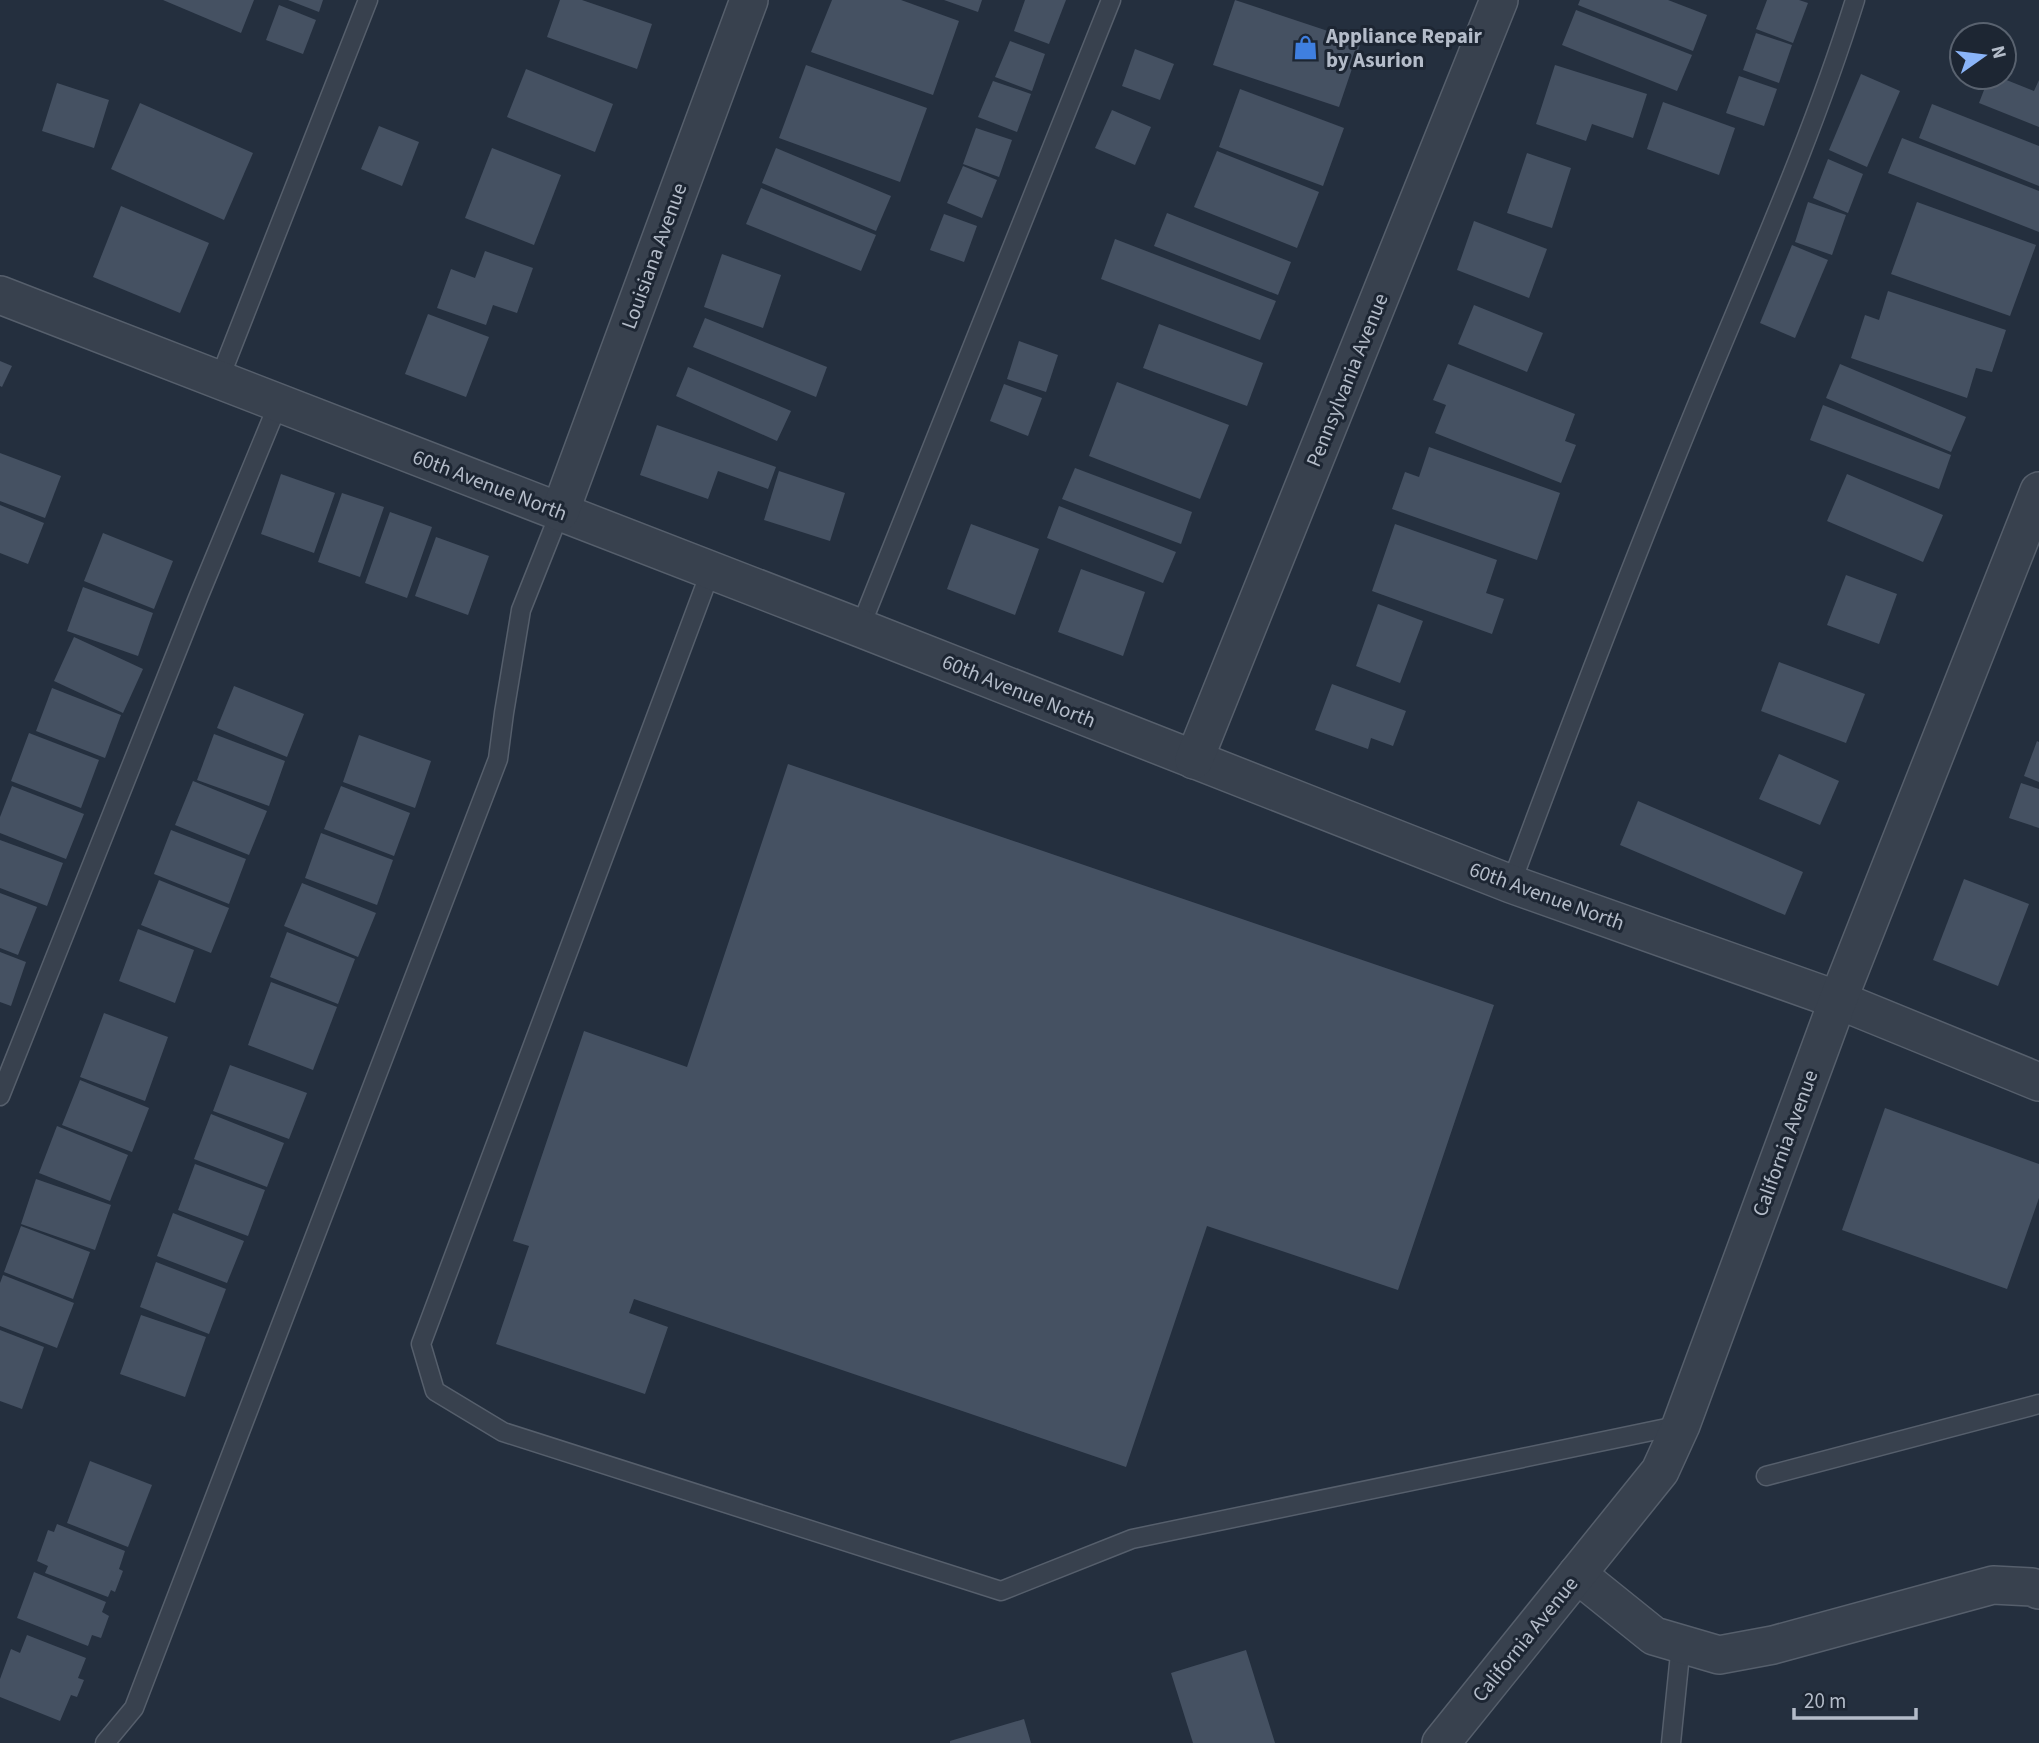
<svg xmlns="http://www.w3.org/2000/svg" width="2039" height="1743" font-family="'Source Sans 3',sans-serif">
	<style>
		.building { fill: #455162 }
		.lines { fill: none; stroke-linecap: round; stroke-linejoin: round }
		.service-casing { stroke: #565f6c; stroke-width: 21 }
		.minor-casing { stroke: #565f6c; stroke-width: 40 }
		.service { stroke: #38414e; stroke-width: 18 }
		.minor { stroke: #38414e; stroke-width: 37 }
		.labels { text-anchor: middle; stroke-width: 6; stroke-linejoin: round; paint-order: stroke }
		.poi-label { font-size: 21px; font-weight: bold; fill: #b4bcc9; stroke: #1d2633; text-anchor: start }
		.street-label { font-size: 21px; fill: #b4bcc9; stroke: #1d2633 }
	</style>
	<rect width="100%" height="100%" fill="#242f3e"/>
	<g class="building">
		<path d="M163 0H254L241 33Z"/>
		<path d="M288 0H323L319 12Z"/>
		<path d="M560 0H582L652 24 637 69 547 37Z"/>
		<path d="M832 0H901L959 21 933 95 811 52Z"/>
		<path d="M944 0H982L978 12Z"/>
		<path d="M1025 0H1066L1049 44 1014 31Z"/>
		<path d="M1235 0 1361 42 1339 107 1213 65Z"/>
		<path d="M1580 0H1668L1707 15 1693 51 1578 5Z"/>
		<path d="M1767 0H1799L1808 3 1793 43 1756 29Z"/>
		<path d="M279 5 316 20 303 54 266 40Z"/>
		<path d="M1576 10 1692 55 1677 91 1562 45Z"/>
		<path d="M1756 33 1792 45 1779 83 1743 70Z"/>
		<path d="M1010 41 1045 54 1032 91 995 77Z"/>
		<path d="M1135 49 1174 64 1160 100 1122 86Z"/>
		<path d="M806 65 927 108 900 182 779 138Z"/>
		<path d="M1555 65 1647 94 1633 138 1592 124 1586 141 1536 124Z"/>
		<path d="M526 69 613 104 595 152 507 117Z"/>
		<path d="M1861 74 1900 91 1867 167 1829 150Z"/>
		<path d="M1739 76 1777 89 1764 126 1726 113Z"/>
		<path d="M1989 77H1999L2034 91 2039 80V127L1979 103Z"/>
		<path d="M993 81 1031 94 1017 132 978 117Z"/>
		<path d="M57 83 109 100 94 148 42 131Z"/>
		<path d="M1240 89 1344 128 1323 186 1219 147Z"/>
		<path d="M1663 102 1735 128 1719 175 1647 149Z"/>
		<path d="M140 103 253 153 224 220 111 169Z"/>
		<path d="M1932 104 2039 146V186L1919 138Z"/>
		<path d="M1112 110 1151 127 1135 165 1095 148Z"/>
		<path d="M379 126 419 142 402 186 361 169Z"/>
		<path d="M976 128 1012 140 999 177 963 164Z"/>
		<path d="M1902 138 2039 191V232L1888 173Z"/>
		<path d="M492 148 561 175 534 245 465 218Z"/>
		<path d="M776 148 891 196 876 231 762 183Z"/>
		<path d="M1217 151 1319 192 1297 248 1194 207Z"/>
		<path d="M1527 153 1571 168 1552 228 1507 213Z"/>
		<path d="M1828 159 1863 174 1848 213 1813 198Z"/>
		<path d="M963 166 997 180 982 218 947 203Z"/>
		<path d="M761 188 876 235 861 271 746 224Z"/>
		<path d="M1808 202 1846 215 1832 255 1795 242Z"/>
		<path d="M1917 202 2036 245 2010 316 1891 274Z"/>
		<path d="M121 206 209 243 180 313 93 277Z"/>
		<path d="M1167 213 1291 262 1278 295 1154 246Z"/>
		<path d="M944 214 977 226 964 262 930 250Z"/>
		<path d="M1474 221 1547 249 1529 298 1457 270Z"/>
		<path d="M1115 239 1276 301 1260 340 1101 279Z"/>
		<path d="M1792 245 1828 260 1795 338 1760 323Z"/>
		<path d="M485 251 533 268 517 313 493 305 486 325 437 308 451 269 475 278Z"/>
		<path d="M722 254 781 275 763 328 704 307Z"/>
		<path d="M1888 291 2006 330 1992 372 1976 368 1967 398 1851 358 1865 315 1879 320Z"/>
		<path d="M1474 305 1543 333 1527 372 1458 344Z"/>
		<path d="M428 314 489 337 466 397 405 374Z"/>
		<path d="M705 318 827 367 816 397 693 347Z"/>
		<path d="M1159 324 1263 363 1247 406 1143 368Z"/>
		<path d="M1019 341 1058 355 1046 392 1007 379Z"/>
		<path d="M0 361 12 366 2 387 0 386Z"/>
		<path d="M1448 364 1575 414 1565 441 1576 445 1561 483 1435 433 1446 405 1433 400Z"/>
		<path d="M1840 364 1966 417 1951 452 1826 398Z"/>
		<path d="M688 367 791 411 777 441 676 396Z"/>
		<path d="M1117 382 1229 425 1200 499 1089 456Z"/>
		<path d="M1004 384 1042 398 1028 436 990 421Z"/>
		<path d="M1823 405 1951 455 1939 489 1810 440Z"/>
		<path d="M657 425 776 467 768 489 718 471 708 499 640 475Z"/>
		<path d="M1429 447 1560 493 1537 560 1392 509 1405 472 1419 477Z"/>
		<path d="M0 453 61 476 45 518 0 501Z"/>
		<path d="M1075 468 1192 512 1181 544 1062 499Z"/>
		<path d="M779 471 845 493 830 541 764 520Z"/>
		<path d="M281 474 335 493 314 553 261 534Z"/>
		<path d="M1847 474 1943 515 1923 562 1827 521Z"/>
		<path d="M342 493 384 507 360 577 318 562Z"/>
		<path d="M0 505 44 523 28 564 0 553Z"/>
		<path d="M1059 506 1176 552 1163 583 1047 538Z"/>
		<path d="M390 512 432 527 407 598 365 583Z"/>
		<path d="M971 524 1039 549 1015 615 947 589Z"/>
		<path d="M1395 524 1497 560 1486 593 1504 599 1492 634 1372 591Z"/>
		<path d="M103 533 173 561 154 609 84 581Z"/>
		<path d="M436 537 489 556 468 615 415 596Z"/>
		<path d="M1081 569 1145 592 1123 656 1058 632Z"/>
		<path d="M1846 575 1897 594 1879 644 1827 625Z"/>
		<path d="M83 587 153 613 138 656 67 631Z"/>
		<path d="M1378 604 1423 621 1400 683 1356 666Z"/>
		<path d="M74 637 143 669 123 713 54 681Z"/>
		<path d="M1779 662 1865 694 1846 743 1761 711Z"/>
		<path d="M1332 684 1406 711 1393 746 1371 738 1368 749 1315 730Z"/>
		<path d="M234 686 304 714 287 757 217 728Z"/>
		<path d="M52 688 121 715 105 758 36 731Z"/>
		<path d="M29 733 99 760 81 808 11 781Z"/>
		<path d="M214 734 285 761 269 806 197 780Z"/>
		<path d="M359 735 431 761 415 808 343 782Z"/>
		<path d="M2037 741 2039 742V782L2024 776Z"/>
		<path d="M1779 754 1839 781 1820 825 1759 799Z"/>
		<path d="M788 764 1494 1005 1398 1290 1207 1226 1126 1467 634 1299 629 1313 668 1327 645 1394 496 1344 529 1246 513 1241 584 1031 687 1067Z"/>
		<path d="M193 781 267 811 249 855 175 825Z"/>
		<path d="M2021 783 2039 789V828L2009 818Z"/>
		<path d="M12 786 84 814 66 859 0 833V817Z"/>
		<path d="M341 786 410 813 394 856 324 829Z"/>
		<path d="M1638 801 1803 872 1785 915 1620 845Z"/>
		<path d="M171 830 246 859 229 904 154 874Z"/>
		<path d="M321 833 393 860 377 905 305 878Z"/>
		<path d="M0 840 63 863 47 906 0 888Z"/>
		<path d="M1964 879 2029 904 1998 986 1933 960Z"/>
		<path d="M159 880 229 908 211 953 141 925Z"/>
		<path d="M302 883 376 913 358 957 284 926Z"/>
		<path d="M0 893 37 907 18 955 0 948Z"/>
		<path d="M138 929 194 950 175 1003 119 981Z"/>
		<path d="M287 932 355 959 338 1004 270 977Z"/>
		<path d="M0 952 26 962 11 1006 0 1002Z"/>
		<path d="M271 982 337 1007 313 1070 248 1045Z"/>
		<path d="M104 1013 168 1037 145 1101 80 1077Z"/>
		<path d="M230 1065 307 1093 289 1139 213 1111Z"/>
		<path d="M80 1080 149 1108 132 1152 62 1125Z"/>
		<path d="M1885 1108 2039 1164V1198L2007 1289 1842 1230Z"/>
		<path d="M211 1114 284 1143 267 1187 194 1159Z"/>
		<path d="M57 1126 128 1155 110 1201 39 1173Z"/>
		<path d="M195 1164 265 1190 248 1236 178 1210Z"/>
		<path d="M36 1179 111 1205 95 1250 21 1224Z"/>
		<path d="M173 1213 244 1241 227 1283 157 1256Z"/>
		<path d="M21 1226 90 1252 73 1299 4 1272Z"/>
		<path d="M156 1262 226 1289 209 1334 140 1307Z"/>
		<path d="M3 1275 74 1303 57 1348 0 1326V1283Z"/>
		<path d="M141 1315 206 1337 185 1397 120 1374Z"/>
		<path d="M0 1330 44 1347 22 1409 0 1401Z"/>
		<path d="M90 1461 152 1485 128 1547 67 1523Z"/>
		<path d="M57 1524 125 1551 119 1569 123 1571 115 1592 111 1590 108 1597 45 1573 48 1566 37 1561 48 1530 54 1532Z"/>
		<path d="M34 1572 106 1602 102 1612 109 1616 101 1638 92 1635 88 1646 17 1618Z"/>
		<path d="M27 1635 86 1658 78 1678 84 1680 77 1697 71 1695 60 1721 0 1697V1679L11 1649 20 1653Z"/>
		<path d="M1246 1650 1275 1743H1193L1171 1673Z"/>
		<path d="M1024 1719 1031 1743H950V1741Z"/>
	</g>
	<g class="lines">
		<defs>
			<g id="service">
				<path d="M219 380 368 0"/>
				<path d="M711 570 421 1344 435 1391 503 1432 1001 1591 1132 1539 1681 1425"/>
				<path d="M860 628 1111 0"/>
				<path d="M1511 884C1571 723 1632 563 1697 405 1752 271 1812 138 1855 0"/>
				<path d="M0 1096 198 598 279 402"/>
				<path d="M1766 1476 2039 1404"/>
				<path d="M105 1743 134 1708 498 759 504 713 521 610 560 512"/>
				<path d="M1671 1743 1681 1644"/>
			</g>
			<g id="minor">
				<path d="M0 295 860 628 1511 884 1838 1000 2039 1082"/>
				<path d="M560 512 749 0"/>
				<path d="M1194 760 1499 0"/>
				<path d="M1577 1574 1654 1636 1719 1655 1773 1645 1993 1585 2032 1587 2039 1590"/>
				<path d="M1441 1743 1660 1471 1681 1425 1838 1000 2039 491"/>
			</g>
		</defs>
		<use href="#service" class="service-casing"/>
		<use href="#minor" class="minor-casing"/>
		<use href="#service" class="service"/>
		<use href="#minor" class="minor"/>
	</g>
	<defs>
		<symbol id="shop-bare" viewBox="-9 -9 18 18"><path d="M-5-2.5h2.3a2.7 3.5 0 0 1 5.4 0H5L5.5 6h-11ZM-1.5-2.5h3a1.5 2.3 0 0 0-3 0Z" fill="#3f7fe0" stroke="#1d2633" stroke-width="2.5" paint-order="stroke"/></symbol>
	</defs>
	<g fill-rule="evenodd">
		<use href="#shop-bare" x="1288" y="30" width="35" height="35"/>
	</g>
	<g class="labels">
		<g class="poi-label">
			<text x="1326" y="43">Appliance Repair<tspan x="1326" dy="24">by Asurion</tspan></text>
		</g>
		<g class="street-label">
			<text transform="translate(654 256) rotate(-70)" y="7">Louisiana Avenue</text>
			<text transform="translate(1347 380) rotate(-68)" y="7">Pennsylvania Avenue</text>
			<text transform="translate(490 485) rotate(21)" y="7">60th Avenue North</text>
			<text transform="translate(1019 691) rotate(22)" y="7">60th Avenue North</text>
			<text transform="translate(1547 896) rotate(20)" y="7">60th Avenue North</text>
			<text transform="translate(1785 1143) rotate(-70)" y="7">California Avenue</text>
			<text transform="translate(1525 1639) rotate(-51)" y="7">California Avenue</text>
		</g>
	</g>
	<g transform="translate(1983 56) rotate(76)"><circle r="33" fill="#1d2633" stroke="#59626f" stroke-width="2"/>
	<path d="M0-5L12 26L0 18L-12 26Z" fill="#8ab4f8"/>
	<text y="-10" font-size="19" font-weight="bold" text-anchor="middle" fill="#b4bcc9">N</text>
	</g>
	<path d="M1794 1708v10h122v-10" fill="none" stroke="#b4bcc9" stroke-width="3.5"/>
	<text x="1804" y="1708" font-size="21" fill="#b4bcc9" stroke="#1d2633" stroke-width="5" paint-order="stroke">20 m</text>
</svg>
